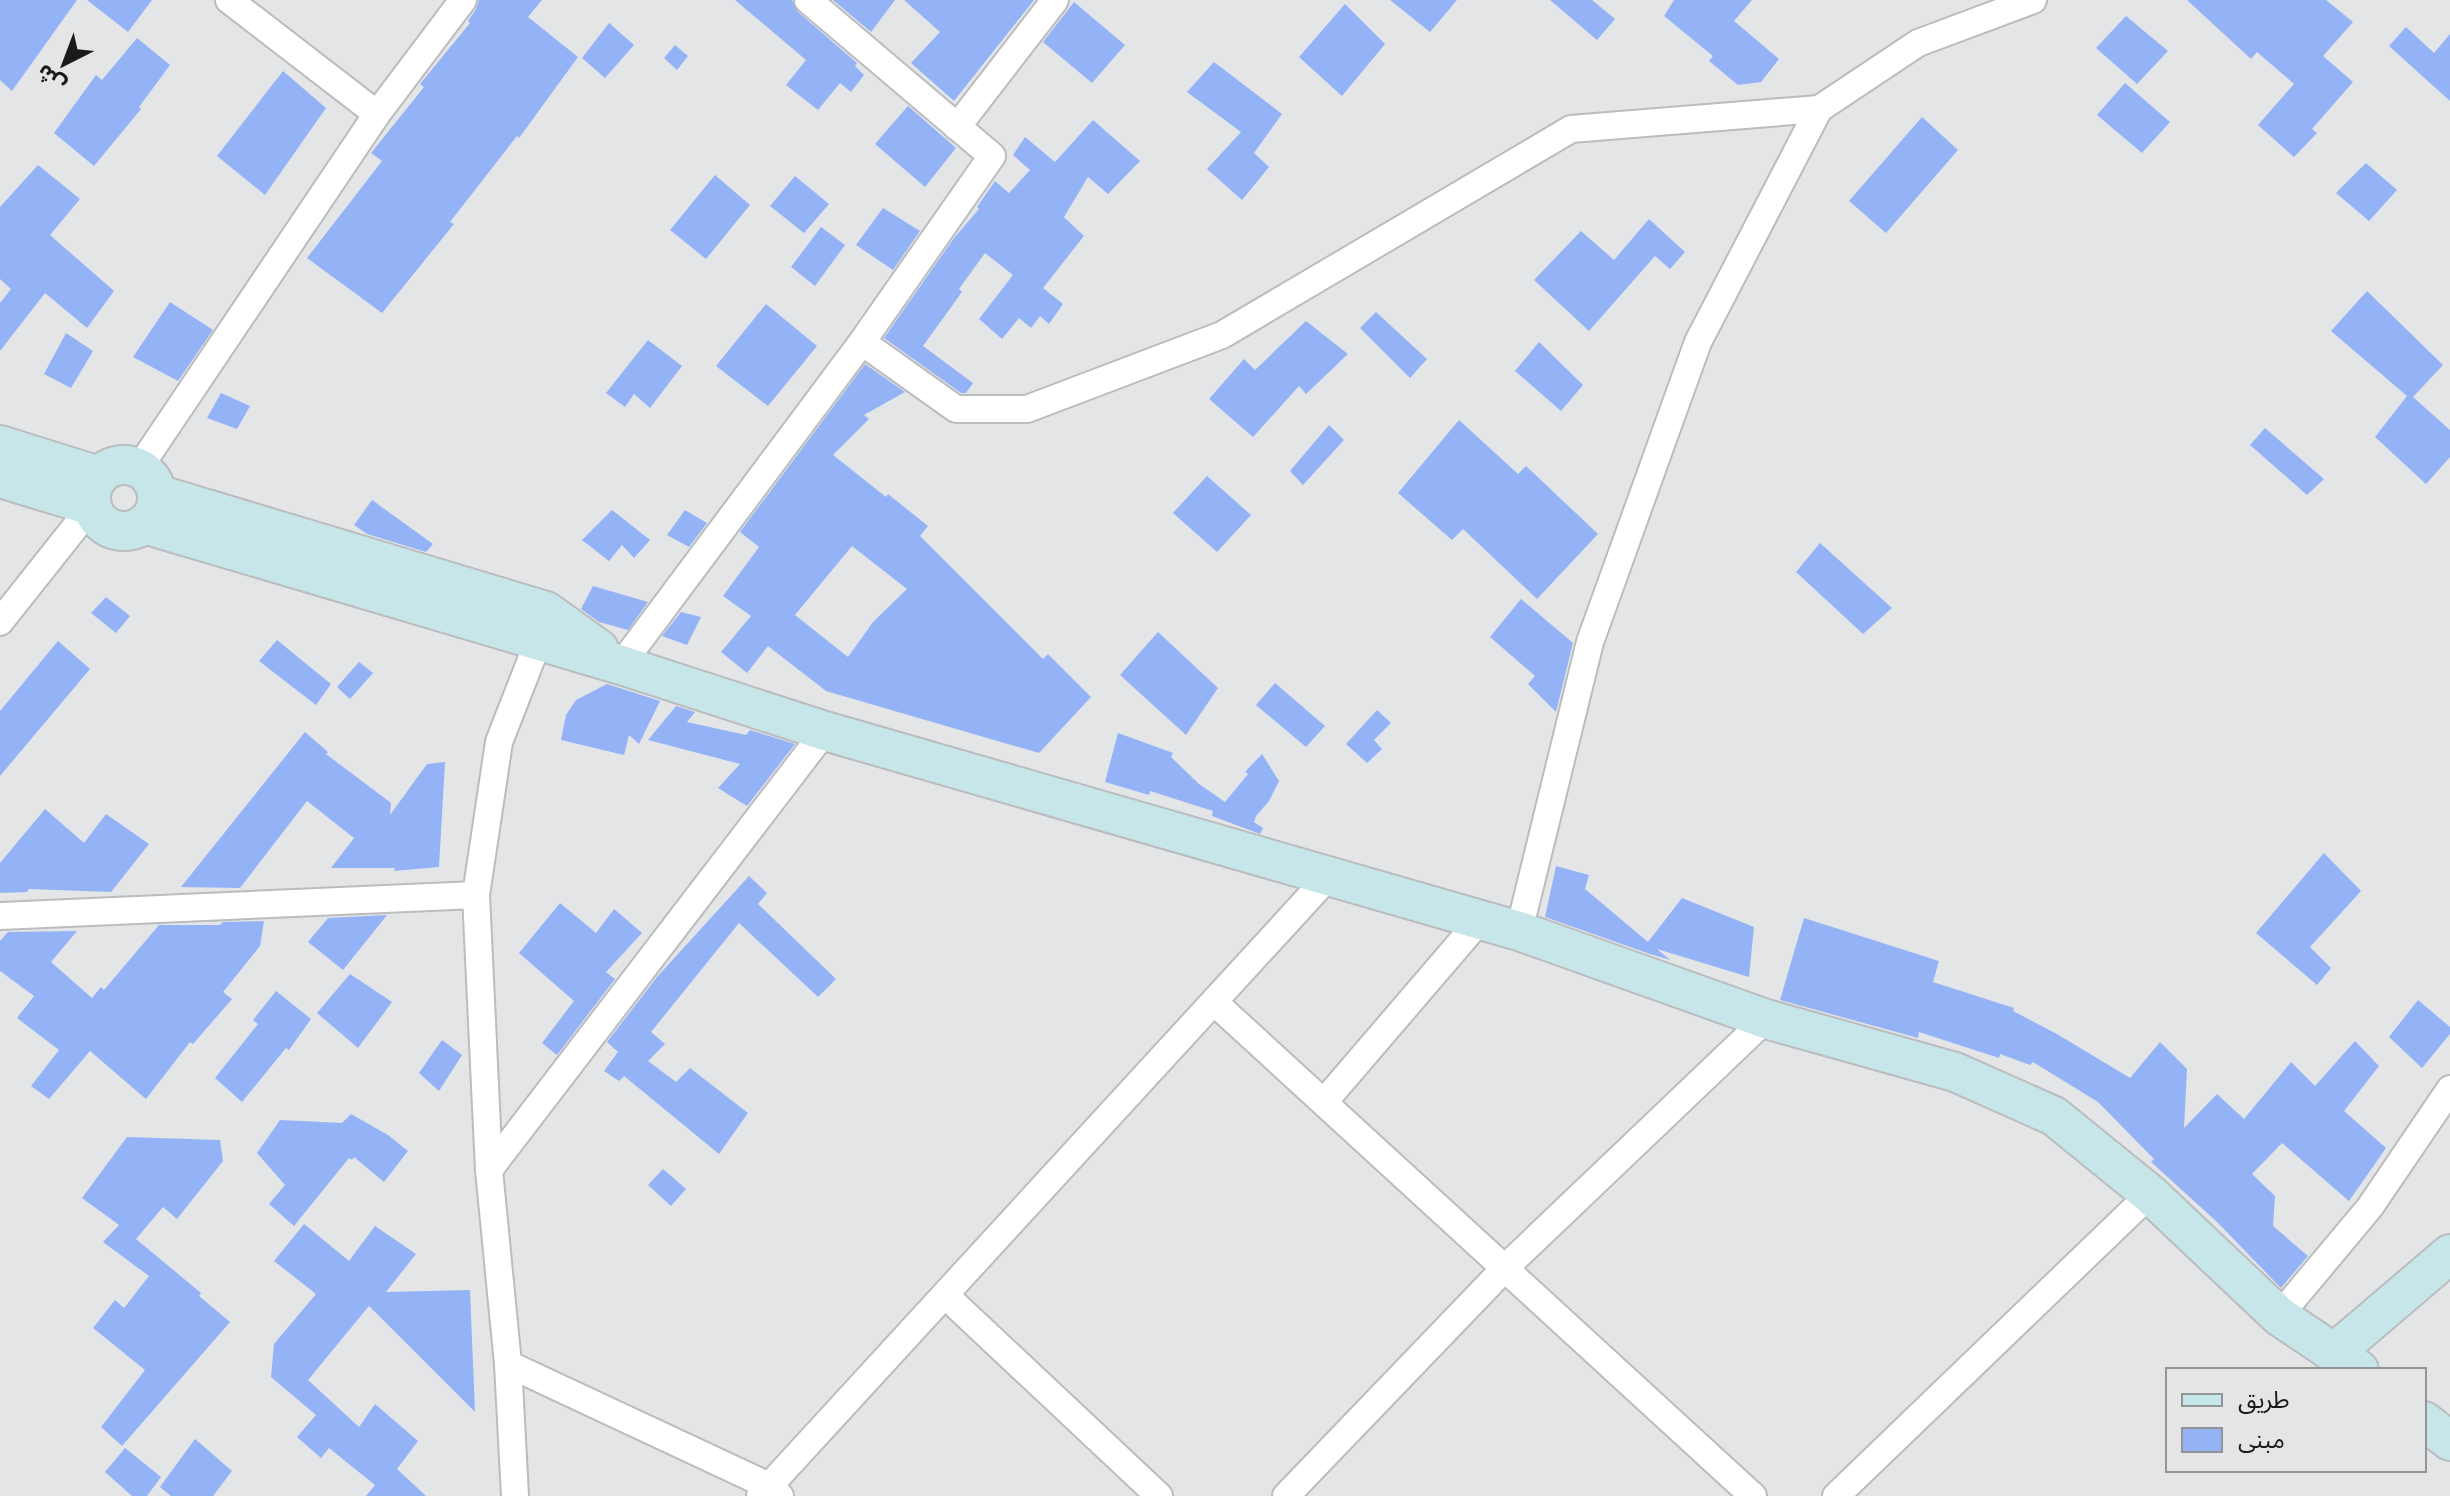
<svg xmlns="http://www.w3.org/2000/svg" width="2450" height="1496" font-family="'Space Grotesk','Noto Sans Arabic',sans-serif">
	<style>
		.building { fill: #94b3f7; fill-rule: evenodd }
		.lines { fill: none; stroke-linecap: round; stroke-linejoin: round }
		.street-casing { stroke: #bbbcbe; stroke-width: 30 }
		.secondary-casing { stroke: #bbbcbe; stroke-width: 42 }
		.street { stroke: #fff; stroke-width: 26 }
		.secondary { stroke: #c6e6e9; stroke-width: 38 }
	</style>
	<rect width="100%" height="100%" fill="#e4e5e7"/>
	<g class="building">
		<path d="M0 0H77L12 91 0 80Z"/>
		<path d="M87 0H152L128 32Z"/>
		<path d="M479 0H542L528 17 578 57 519 138 517 136 450 222 454 224 382 313 307 258 382 161 371 153 424 87 420 84 470 23 468 21 476 9Z"/>
		<path d="M735 0H792L798 12 857 63 855 66 864 75 851 92 840 83 818 110 786 85 806 60Z"/>
		<path d="M833 0H895L871 32Z"/>
		<path d="M904 0H1034L954 101 911 63 940 32Z"/>
		<path d="M1390 0H1457L1430 32Z"/>
		<path d="M1550 0H1592L1615 19 1597 40Z"/>
		<path d="M1674 0H1752L1734 21 1779 59 1761 82 1738 85 1709 61 1713 56 1664 16Z"/>
		<path d="M2187 0H2326L2353 22 2323 56 2353 82 2312 129 2317 133 2294 157 2258 125 2294 84 2257 52 2251 59Z"/>
		<path d="M1074 2 1125 45 1092 83 1043 42Z"/>
		<path d="M1345 4 1385 44 1342 96 1299 57Z"/>
		<path d="M2126 16 2168 51 2137 84 2096 48Z"/>
		<path d="M609 23 634 45 605 78 582 58Z"/>
		<path d="M2406 27 2434 53 2450 34V101L2389 46Z"/>
		<path d="M137 38 170 65 139 107 141 109 94 166 54 133 96 75 102 80Z"/>
		<path d="M675 45 688 56 677 70 664 58Z"/>
		<path d="M1214 62 1282 114 1254 153 1269 167 1242 200 1207 169 1241 132 1187 92Z"/>
		<path d="M283 71 326 108 265 195 217 156Z"/>
		<path d="M2125 83 2170 122 2142 153 2097 115Z"/>
		<path d="M908 106 956 148 925 187 875 144Z"/>
		<path d="M1922 117 1958 150 1886 233 1849 201Z"/>
		<path d="M1093 120 1140 161 1108 194 1088 177 1064 217 1084 236 1043 288 1063 304 1049 324 1040 316 1031 328 1019 318 1002 339 979 319 1013 275 985 253 959 289 962 292 923 346 973 383 966 393H961L884 338 954 238 979 209 977 207 995 181 1009 193 1030 170 1013 155 1025 137 1055 162Z"/>
		<path d="M2366 163 2397 190 2369 221 2336 193Z"/>
		<path d="M38 165 80 199 50 235 114 291 87 328 45 293 0 351V303L11 289 0 279V207Z"/>
		<path d="M715 175 750 205 706 259 670 230Z"/>
		<path d="M795 176 829 204 804 233 770 206Z"/>
		<path d="M883 208 920 231 893 270 856 245Z"/>
		<path d="M1649 219 1685 252 1670 269 1655 256 1589 331 1534 280 1581 231 1614 260Z"/>
		<path d="M821 227 845 245 815 286 791 267Z"/>
		<path d="M2367 291 2443 365 2413 397 2450 430V457L2426 484 2375 437 2407 396 2331 331Z"/>
		<path d="M170 302 213 330 178 381 133 357Z"/>
		<path d="M766 304 817 346 768 406 716 366Z"/>
		<path d="M1376 312 1427 359 1410 378 1360 328Z"/>
		<path d="M1306 321 1348 354 1306 394 1299 386 1253 437 1209 399 1244 359 1255 370Z"/>
		<path d="M66 333 93 351 71 388 44 374Z"/>
		<path d="M648 340 682 366 650 408 634 394 625 407 606 393Z"/>
		<path d="M1539 342 1583 385 1561 411 1515 371Z"/>
		<path d="M865 364 905 392 864 415 869 419 833 455 886 497 888 494 928 526 920 536 1043 659 1048 654 1091 697 1039 753 826 691 768 646 747 673 721 652 751 616 723 596 759 547 740 532ZM852 546 907 589 873 622 848 657 795 615Z"/>
		<path d="M221 393 250 406 237 429 207 418Z"/>
		<path d="M1459 420 1518 474 1526 466 1598 534 1537 599 1463 529 1452 540 1398 493Z"/>
		<path d="M1329 425 1344 440 1303 485 1290 471Z"/>
		<path d="M2265 428 2324 479 2307 495 2250 445Z"/>
		<path d="M1207 476 1251 515 1217 552 1173 513Z"/>
		<path d="M372 500 433 544 426 552 367 534 354 525Z"/>
		<path d="M612 510 650 540 634 558 622 545 609 561 582 540Z"/>
		<path d="M685 510 707 523 689 547 667 535Z"/>
		<path d="M1820 543 1892 608 1863 634 1796 572Z"/>
		<path d="M593 586 648 602 628 630 599 622 581 609Z"/>
		<path d="M106 597 130 616 116 633 91 613Z"/>
		<path d="M1521 599 1573 643 1556 712 1528 684 1535 676 1490 637Z"/>
		<path d="M681 612 701 617 687 645 662 636Z"/>
		<path d="M1158 632 1218 688 1186 735 1120 675Z"/>
		<path d="M277 640 331 684 316 705 259 661Z"/>
		<path d="M58 641 90 669 0 776V711Z"/>
		<path d="M359 662 373 673 350 699 337 687Z"/>
		<path d="M1275 683 1325 726 1306 747 1256 705Z"/>
		<path d="M607 684 660 701 639 744 629 735 624 755 561 740 566 715 576 700Z"/>
		<path d="M676 706 695 712 687 722 746 735 750 730 795 744 747 806 718 788 740 764 648 740Z"/>
		<path d="M1377 710 1391 723 1374 740 1382 749 1367 763 1346 744Z"/>
		<path d="M305 732 328 752 326 754 391 803 390 815 427 764 445 762 439 867 394 871 395 868H331L354 838 307 801 240 888 181 887Z"/>
		<path d="M1118 733 1173 753 1171 757 1199 784 1225 802 1248 774 1245 772 1262 754 1279 781 1269 801 1256 816 1254 822 1263 828 1260 834 1212 816 1213 811 1150 791 1149 795 1105 782Z"/>
		<path d="M45 809 84 843 106 814 149 844 111 892 29 889 27 892 0 893V863Z"/>
		<path d="M2324 853 2361 891 2310 947 2331 968 2317 985 2256 933Z"/>
		<path d="M1556 866 1589 875 1585 889 1648 942 1682 898 1754 927 1749 977 1657 949 1670 960 1650 954 1545 917Z"/>
		<path d="M749 876 767 893 758 904 836 979 818 997 739 923 651 1032 665 1044 648 1061 676 1082 690 1068 748 1113 719 1154 624 1076 619 1081 604 1071 618 1052 607 1042 657 977Z"/>
		<path d="M560 903 596 933 614 909 642 933 606 972 615 979 557 1055 542 1043 574 1001 519 953Z"/>
		<path d="M387 915 343 970 308 942 328 918Z"/>
		<path d="M1804 918 1939 961 1933 982 2014 1008 2013 1011 2057 1034 2130 1078 2160 1042 2187 1069 2184 1128 2217 1094 2244 1119 2291 1062 2315 1086 2355 1041 2379 1066 2344 1111 2386 1148 2349 1201 2282 1143 2252 1174 2275 1196 2273 1226 2308 1256 2281 1288 2216 1221 2151 1162 2154 1159 2098 1102 2033 1062 2030 1065 2000 1054 1999 1058 1919 1032 1918 1038 1780 1000Z"/>
		<path d="M264 921 260 946 223 992 232 999 193 1044 190 1042 146 1099 90 1051 49 1099 31 1086 59 1050 17 1018 34 996 0 971V941L8 932 77 931 51 962 92 998 101 987 104 990 159 925H220L223 922Z"/>
		<path d="M350 974 392 1002 358 1048 317 1013Z"/>
		<path d="M276 991 311 1019 289 1050 286 1048 242 1102 215 1078 258 1024 253 1020Z"/>
		<path d="M2418 1000 2450 1027V1034L2422 1068 2389 1037Z"/>
		<path d="M442 1040 462 1055 439 1091 419 1073Z"/>
		<path d="M351 1114 388 1135 408 1151 384 1182 354 1157 352 1160 349 1158 294 1226 269 1204 285 1185 257 1153 280 1120 342 1123Z"/>
		<path d="M127 1137 220 1140 223 1161 177 1219 163 1207 136 1239 201 1293 199 1296 230 1322 122 1446 101 1427 145 1370 93 1328 115 1300 124 1308 149 1276 103 1242 119 1225 82 1198Z"/>
		<path d="M663 1169 686 1189 671 1206 648 1185Z"/>
		<path d="M304 1224 349 1261 375 1226 416 1254 386 1292 470 1290 475 1412 369 1306 308 1380 359 1427 375 1404 418 1441 397 1469 426 1496H366L375 1485 329 1448 321 1458 297 1437 316 1415 271 1377 274 1344 316 1294 274 1261Z"/>
		<path d="M195 1439 232 1471 213 1496H171L160 1487Z"/>
		<path d="M125 1448 161 1477 147 1496H132L105 1472Z"/>
	</g>
	<g class="lines">
		<defs>
			<g id="street">
				<path d="M229 0 377 114"/>
				<path d="M957 127 1055 0"/>
				<path d="M862 342 956 409H1027L1222 335 1571 129 1819 109"/>
				<path d="M139 468 377 114 463 0"/>
				<path d="M0 622 92 506"/>
				<path d="M621 665 862 342 992 156 808 0"/>
				<path d="M0 916 476 895"/>
				<path d="M1519 931 1590 642 1698 342 1819 109 1918 43 2033 0"/>
				<path d="M1214 1002 1753 1496"/>
				<path d="M1324 1102 1480 920"/>
				<path d="M489 1170 825 731"/>
				<path d="M945 1295 1159 1496"/>
				<path d="M2279 1316 2370 1207 2450 1089"/>
				<path d="M508 1364 769 1486 780 1496"/>
				<path d="M515 1496 508 1364 489 1170 476 895 499 742 538 642"/>
				<path d="M760 1496 1329 876"/>
				<path d="M1286 1496 1506 1267 1766 1019"/>
				<path d="M1836 1496 2150 1194"/>
			</g>
			<g id="secondary">
				<path d="M0 445 99 476"/>
				<circle cx="124" cy="498" r="33"/>
				<path d="M0 478 92 506"/>
				<path d="M157 494 546 611 599 649"/>
				<path d="M144 524 621 665 825 731 1519 931 1766 1019 1955 1072 2054 1116 2150 1194 2279 1316 2359 1370"/>
				<path d="M2335 1352 2450 1254"/>
				<path d="M2424 1421 2450 1441"/>
			</g>
		</defs>
		<use href="#street" class="street-casing"/>
		<use href="#secondary" class="secondary-casing"/>
		<use href="#street" class="street"/>
		<use href="#secondary" class="secondary"/>
	</g>
	<rect x="2166" y="1368" width="260" height="104" fill="#e4e5e7" stroke="#939495" stroke-width="2"/>
	<rect x="2182" y="1394" width="40" height="12" fill="#c6e6e9" stroke="#939495" stroke-width="2"/>
	<text x="2238" y="1408" font-size="24" fill="#1a1a1b">طريق</text>
	<rect x="2182" y="1428" width="40" height="24" fill="#94b3f7" stroke="#939495" stroke-width="2"/>
	<text x="2238" y="1448" font-size="24" fill="#1a1a1b">مبنى</text>
	<g transform="translate(64 64) rotate(222)" stroke="#e4e5e7" stroke-width="6" paint-order="stroke">
	<path d="M0-6L14 30L0 20L-14 30Z" fill="#1a1a1b"/>
	<text y="-12" font-size="22" font-weight="bold" text-anchor="middle" fill="#1a1a1b">ش</text>
	</g>
</svg>
